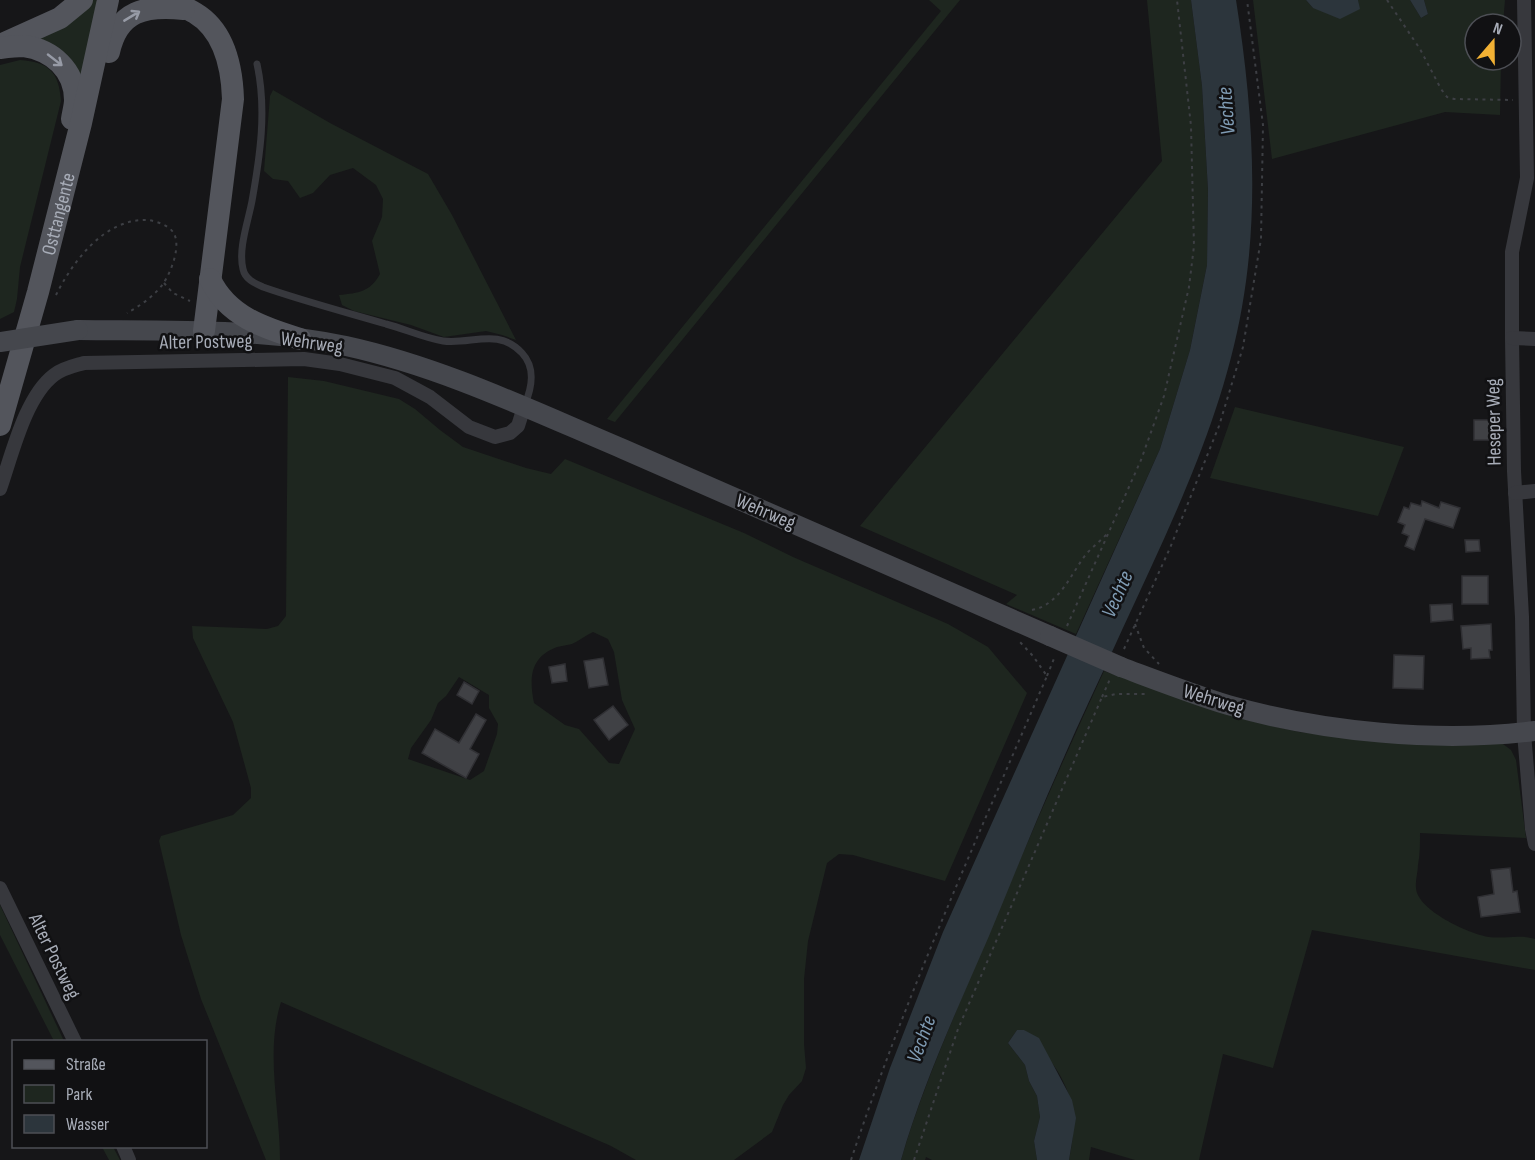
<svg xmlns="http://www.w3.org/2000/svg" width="1535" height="1160" font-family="'Sofia Sans Condensed',sans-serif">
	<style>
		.green { fill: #1e261f; fill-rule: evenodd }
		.water { fill: #2c353c }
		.building { fill: #404145; stroke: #303034; stroke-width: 1.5 }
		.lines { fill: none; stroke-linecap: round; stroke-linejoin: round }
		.path { stroke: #3d3f44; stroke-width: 2; stroke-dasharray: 3 4.5; stroke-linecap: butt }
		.lane { stroke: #37383d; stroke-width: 7 }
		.street { stroke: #37383d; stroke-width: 14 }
		.secondary { stroke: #45474d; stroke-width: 20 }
		.primary { stroke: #53555c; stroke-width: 22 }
		.secondary-bridge { stroke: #45474d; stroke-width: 20 }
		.oneway { stroke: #979ba6 }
		.labels { text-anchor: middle; stroke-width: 5; stroke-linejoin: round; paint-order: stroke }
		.street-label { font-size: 20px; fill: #a8adb8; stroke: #111113 }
		.water-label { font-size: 21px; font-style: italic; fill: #7f9bb3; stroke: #111113 }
	</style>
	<rect width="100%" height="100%" fill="#161618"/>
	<g class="green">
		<path d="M92 0H96L98 3 83 76 28 37Z"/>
		<path d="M929 0H960L615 422 607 419 941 11Z"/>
		<path d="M1147 0H1191L1202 86 1208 190 1207 265 1190 350 1160 449 1076 634 1006 604 1017 595 860 526 1162 161Z"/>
		<path d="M1253 0H1306L1313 8 1359 9 1358 0H1410L1421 18 1428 14 1424 0H1505L1503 24H1475V60H1501L1500 115 1445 112 1272 159Z"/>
		<path d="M20 60C49 62 59 72 61 101L20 267 17 299 14 312 0 319V65Z"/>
		<path d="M273 90 330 123 428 174 452 215 516 340 502 335 486 331 444 337 411 325 354 311 342 305 339 295C359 293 370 292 380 274L372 241 382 217 383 199 376 185 353 168 330 175 313 193 300 198 288 181 273 179 264 171 270 96Z"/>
		<path d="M288 377 324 381 399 399 415 409 440 430 463 447 526 468 551 474 565 459 744 533 793 557 948 624 988 647 1027 693 945 881 853 855 839 854 827 863 808 941 804 979V1044L806 1068 802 1081 789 1095 783 1105 772 1132 734 1160H636L611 1146 281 1002C265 1052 280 1108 280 1160H266L201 999 181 935 159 841 161 836 233 815 251 798V788L233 722 193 638 192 626 267 629 278 626 286 616ZM593 632 608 639 614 652 622 700 635 729 619 764 609 763 579 729 565 725 534 703C529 678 530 657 557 647 562 646 567 645 572 644 579 641 586 635 593 632ZM459 677 489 695V708L498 724 497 734 484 771 470 780 408 759 411 748 431 720 438 703 446 696Z"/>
		<path d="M1235 407 1404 447 1378 516 1210 478Z"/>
		<path d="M1104 671 1239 718 1299 732 1361 739 1503 744 1511 750 1516 760 1526 838 1420 833C1420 844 1420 854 1418 865 1418 872 1415 881 1416 888 1417 910 1469 934 1489 937 1504 939 1520 934 1535 939V970L1312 930 1273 1068 1223 1054 1199 1160H1135L1091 1147 1089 1160H1069C1082 1099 1064 1073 1024 1030H1017L1008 1043 1025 1065 1029 1081 1037 1096 1040 1117 1034 1141 1037 1160H932L926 1157 925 1160H901C922 1088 953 1020 981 951 1021 857 1061 764 1104 671Z"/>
		<path d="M0 905 64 1041H54L0 935Z"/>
		<path d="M102 1147H113L120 1160H109Z"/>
	</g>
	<g class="water">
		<path d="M1191 0H1236C1252 101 1260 206 1242 307 1222 421 1170 526 1122 630 1101 677 1078 723 1058 771 1034 825 1012 881 989 936 957 1010 923 1083 901 1160H859L890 1068 943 932 1160 449 1190 350 1207 265 1208 190 1202 86Z"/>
		<path d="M1306 0H1358L1360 9 1340 19 1313 8Z"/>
		<path d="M1410 0H1424L1428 14 1421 18Z"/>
		<path d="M1017 1030H1024L1039 1038 1072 1100 1076 1118 1069 1160H1037L1034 1141 1040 1117 1037 1096 1029 1081 1025 1065 1008 1043Z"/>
	</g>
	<g class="building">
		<rect x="1474" y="420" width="18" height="20"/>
		<path d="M1422 501 1439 508 1441 502 1460 508 1453 528 1425 519 1414 550 1405 546 1409 536 1402 533 1405 525 1398 522 1404 507 1409 509 1411 503 1421 506Z"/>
		<path d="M1465 540H1479L1480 551 1466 552Z"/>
		<rect x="1462" y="576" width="26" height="28"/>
		<path d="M1452 604 1453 620 1431 622 1430 605Z"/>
		<path d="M1491 624 1492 650H1489L1490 658 1471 659V648L1463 649 1461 626Z"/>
		<path d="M1394 655 1424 656 1423 689 1393 688Z"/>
		<path d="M603 658 608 685 589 688 584 661Z"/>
		<path d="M565 664 567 681 552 683 549 667Z"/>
		<path d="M464 682 479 691 472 704 457 695Z"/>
		<path d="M613 706 628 725 609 740 594 720Z"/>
		<path d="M476 714 486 720 470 749 479 754 466 778 422 753 435 729 459 743Z"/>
		<path d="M1510 868 1513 892 1517 891 1520 912 1481 917 1478 897 1494 894 1491 870Z"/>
	</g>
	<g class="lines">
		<g class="path">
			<path d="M1387 0 1420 49 1441 89 1447 97 1454 99 1513 100"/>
			<path d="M164 283 173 293 190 301"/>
			<path d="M56 295C73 261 105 218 148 220 156 221 168 225 173 232 182 245 171 272 163 284 154 296 140 306 127 313"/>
			<path d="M1032 610C1060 605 1071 573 1087 553 1094 546 1101 540 1108 533"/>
			<path d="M1135 624 1144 648 1159 664"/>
			<path d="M1067 626 1141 460 1164 396 1189 287 1194 246 1191 126 1177 0"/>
			<path d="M1124 649 1170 548 1219 426 1243 347 1261 239 1263 125 1247 0"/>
			<path d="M1047 676 1055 656"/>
			<path d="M1102 697 1110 679"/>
			<path d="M851 1160C906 995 978 836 1047 676L1033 656 1019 641"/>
			<path d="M914 1160 958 1029 1102 697 1116 694H1145"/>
		</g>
		<path class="lane" d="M257 64C267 110 260 156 252 201 248 222 238 249 243 269 245 279 254 283 263 287 303 301 345 312 386 324 405 329 424 338 443 341 471 345 498 327 522 353 536 368 532 387 525 404"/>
		<g class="street">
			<path d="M1524 0 1527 178 1512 252V338L1514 471 1522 617 1524 733 1532 829 1535 844"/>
			<path d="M1512 338 1535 339"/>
			<path d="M0 489C12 455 25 397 54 375 63 368 74 366 84 363L304 359 340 364 395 378 430 397 469 427 495 437 510 433 518 426 524 407"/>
			<path d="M1515 493 1535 491"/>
			<path d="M0 888 75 1042"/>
			<path d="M123 1146 129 1160"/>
		</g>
		<g class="secondary">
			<path d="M78 330C167 331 259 328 346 346 442 367 533 411 623 449 765 511 907 574 1050 636"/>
			<path d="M1121 667C1156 680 1192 694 1228 705 1322 732 1438 743 1535 731"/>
		</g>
		<g class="primary">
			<path d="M170 0C178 5 187 8 195 13 225 31 232 68 233 99L204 331"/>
			<path d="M0 45 60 18 82 0"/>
			<path d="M0 48C8 47 16 46 24 46 52 50 75 70 75 100 75 106 73 112 72 119"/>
			<path d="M109 52C118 10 146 5 184 9"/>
			<path d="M210 279C227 316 264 328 300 339"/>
			<path id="s1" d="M0 425 38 292 81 123 108 0"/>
		</g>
		<g class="secondary-bridge">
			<path d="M0 342 78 330"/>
			<path d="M1050 636 1121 667"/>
		</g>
	</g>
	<defs><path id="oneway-shaft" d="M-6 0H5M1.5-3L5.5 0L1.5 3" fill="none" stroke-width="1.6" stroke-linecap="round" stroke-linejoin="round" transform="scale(1.5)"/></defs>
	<g class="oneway">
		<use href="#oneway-shaft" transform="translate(132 16) rotate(-31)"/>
		<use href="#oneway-shaft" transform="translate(55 60) rotate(38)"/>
	</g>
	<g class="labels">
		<g class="street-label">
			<text dy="7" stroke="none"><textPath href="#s1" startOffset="219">Osttangente</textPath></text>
			<text transform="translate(206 341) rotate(-1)" y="7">Alter Postweg</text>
			<text transform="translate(312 342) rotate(8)" y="7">Wehrweg</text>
			<text transform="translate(1493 422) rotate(-91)" y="7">Heseper Weg</text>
			<text transform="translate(766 511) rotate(23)" y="7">Wehrweg</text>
			<text transform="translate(1214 699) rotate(17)" y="7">Wehrweg</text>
			<text transform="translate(55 956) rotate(64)" y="7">Alter Postweg</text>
		</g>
		<g class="water-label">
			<text transform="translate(1226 111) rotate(-94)" y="7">Vechte</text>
			<text transform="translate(1117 594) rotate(-66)" y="7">Vechte</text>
			<text transform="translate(921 1039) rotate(-70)" y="7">Vechte</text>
		</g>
	</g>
	<rect x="12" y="1040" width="195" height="108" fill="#111113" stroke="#4d4f55" stroke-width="1.5"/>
	<rect x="24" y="1060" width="30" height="9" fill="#53555c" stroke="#4d4f55" stroke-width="1.5"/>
	<text x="66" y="1070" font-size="18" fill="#a8adb8">Straße</text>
	<rect x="24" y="1085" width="30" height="18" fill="#1e261f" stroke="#4d4f55" stroke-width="1.5"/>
	<text x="66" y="1100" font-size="18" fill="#a8adb8">Park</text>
	<rect x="24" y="1115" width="30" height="18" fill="#2c353c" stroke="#4d4f55" stroke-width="1.5"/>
	<text x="66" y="1130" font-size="18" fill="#a8adb8">Wasser</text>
	<g transform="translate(1493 42) rotate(20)"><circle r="28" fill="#111113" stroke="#4d4f55" stroke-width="1.5"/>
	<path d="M0-4.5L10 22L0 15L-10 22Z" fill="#f2b134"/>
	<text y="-9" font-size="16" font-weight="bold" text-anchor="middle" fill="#a8adb8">N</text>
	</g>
</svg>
